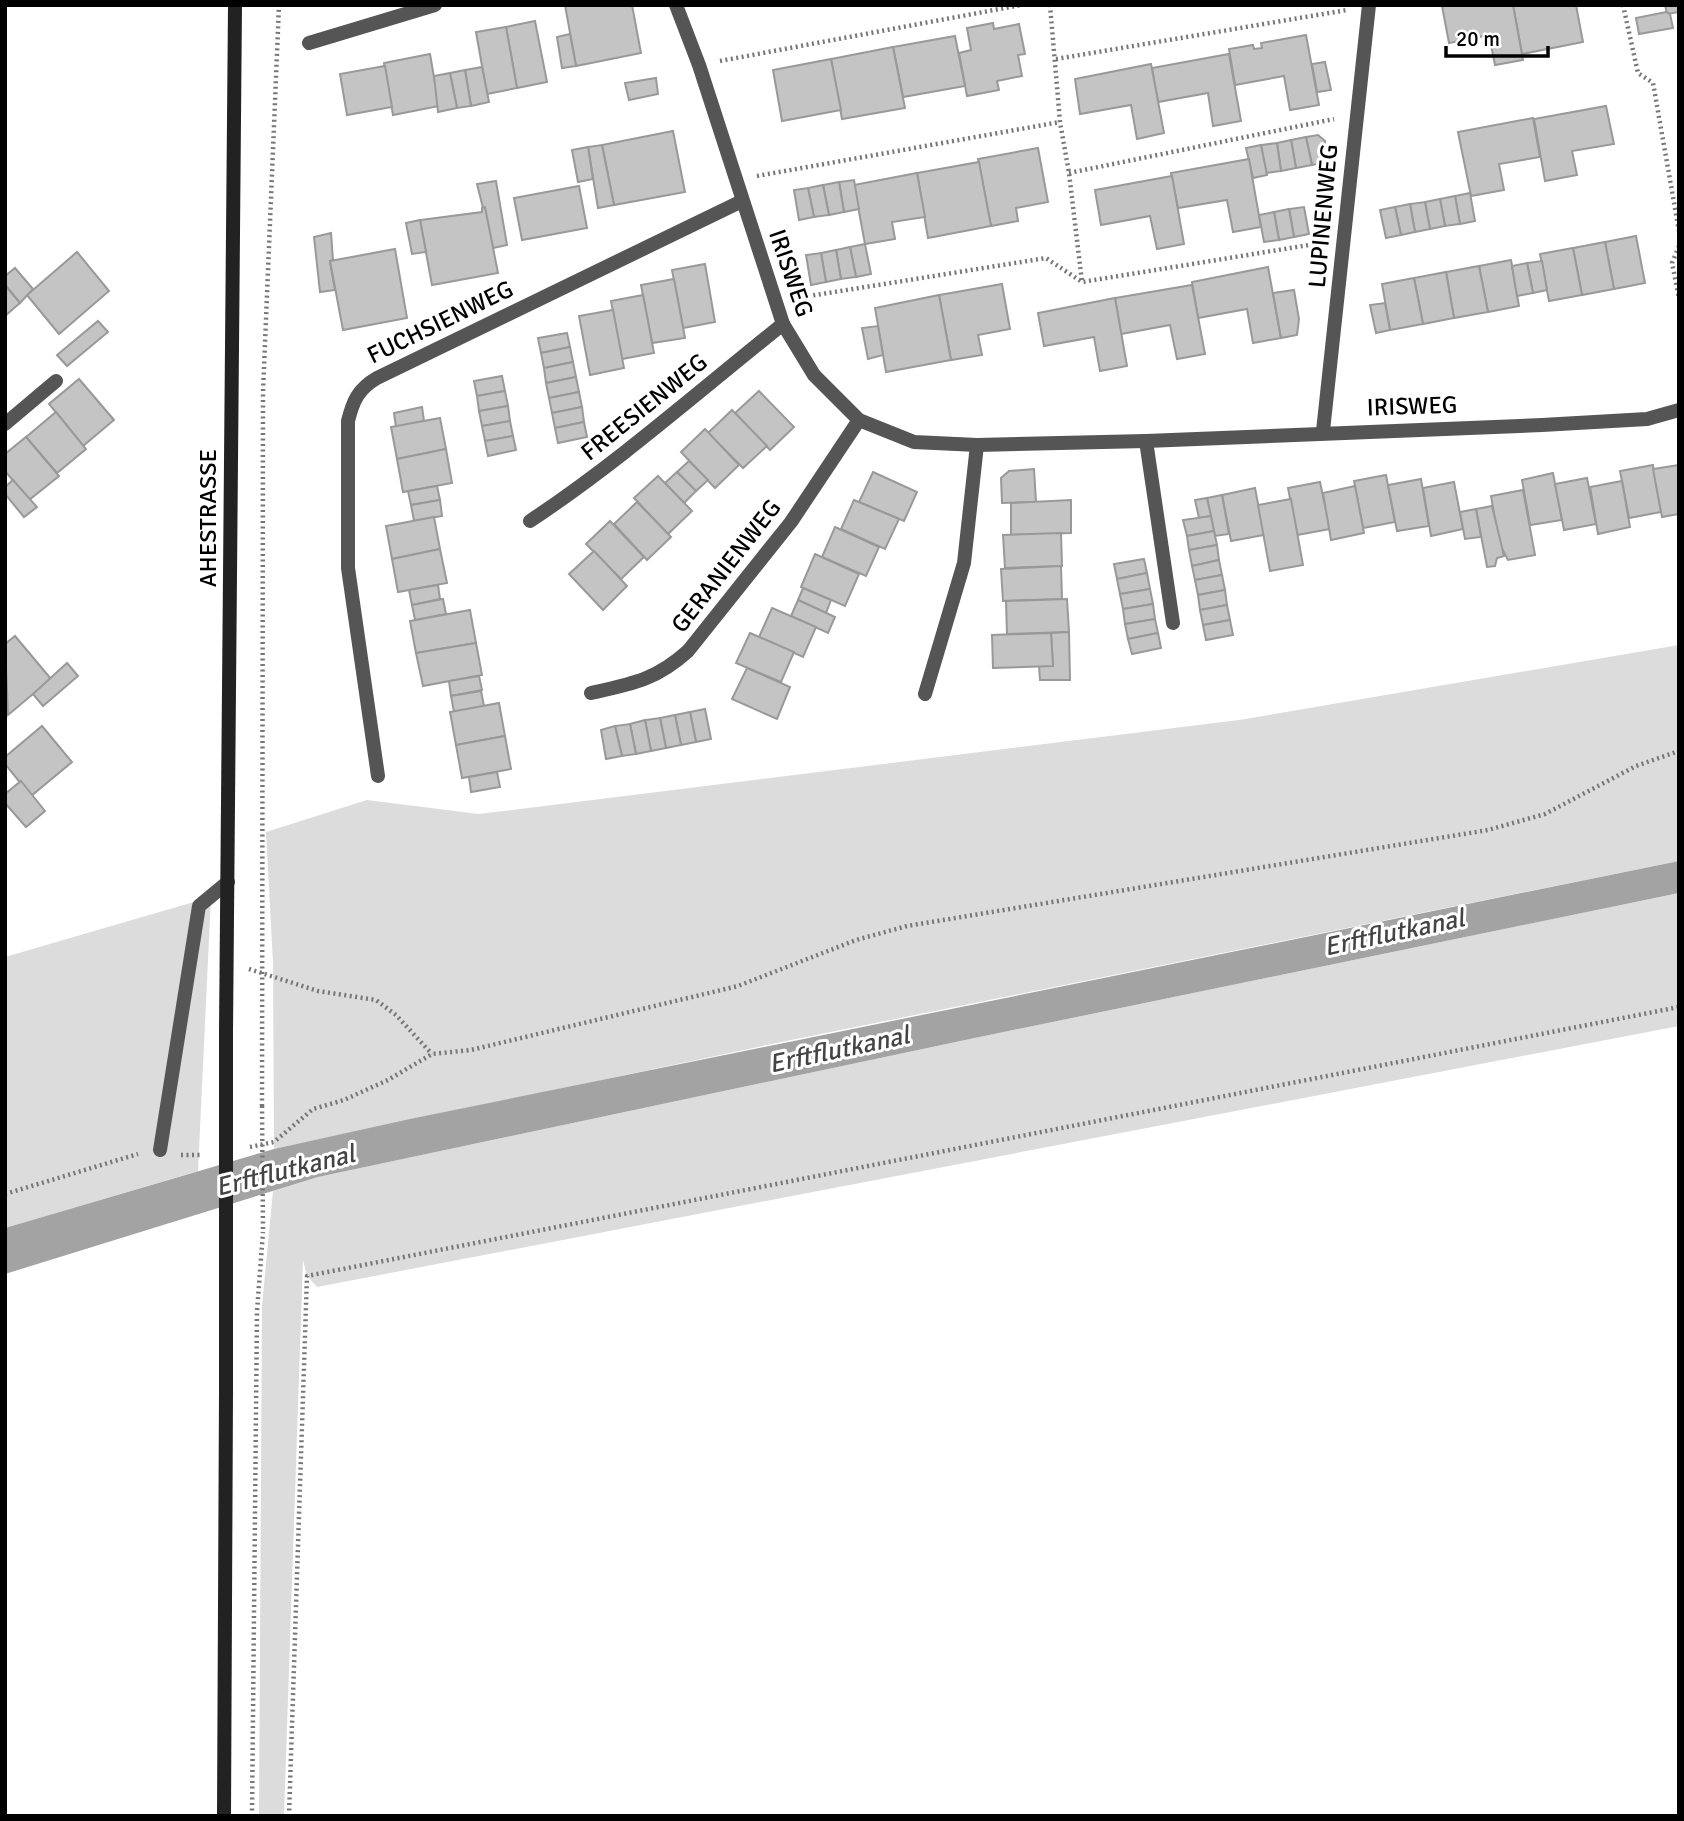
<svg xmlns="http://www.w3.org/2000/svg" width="1684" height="1821" font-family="Signika,sans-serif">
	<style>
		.green { fill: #dcdcdc }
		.water { fill: #a3a3a3 }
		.building { fill: #c4c4c4; stroke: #999; stroke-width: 2 }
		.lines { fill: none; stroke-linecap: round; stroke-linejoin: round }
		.path { stroke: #777; stroke-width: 4.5; stroke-dasharray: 2 3.5; stroke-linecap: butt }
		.lane { stroke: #555; stroke-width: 14 }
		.street { stroke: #555; stroke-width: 14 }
		.secondary { stroke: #222; stroke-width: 14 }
		.path-bridge { stroke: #777; stroke-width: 4.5; stroke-dasharray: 2 3.5; stroke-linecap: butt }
		.secondary-bridge { stroke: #222; stroke-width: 14 }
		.labels { text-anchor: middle; stroke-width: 6; stroke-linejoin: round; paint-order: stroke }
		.street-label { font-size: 24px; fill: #000; stroke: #fff }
		.water-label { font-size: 26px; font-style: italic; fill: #444; stroke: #fff }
	</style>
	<rect width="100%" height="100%" fill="#fff"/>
	<g class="green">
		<path d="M1679 645V861L791 1040 274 1149 273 963 266 832 367 800 479 814 1239 720Z"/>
		<path d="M1679 893V1026L317 1287 307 1276 303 1260 284 1816H259L262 1306 273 1191 318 1177 970 1039Z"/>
		<path d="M211 897 198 1171 5 1228V957Z"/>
	</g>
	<path class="water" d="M1679 861V893L970 1039 318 1177 5 1274V1228L274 1149 410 1119Z"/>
	<g class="building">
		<path d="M565 5H632L641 53 576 66Z"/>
		<path d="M1513 5H1576L1583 42 1522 54Z"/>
		<path d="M1513 5 1523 60 1495 65 1489 35 1449 43 1442 6Z"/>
		<path d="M1665 5H1679V12L1667 14Z"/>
		<path d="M1666 12 1670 14 1673 28 1639 34 1636 18Z"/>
		<path d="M535 21 547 82 517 88 506 27Z"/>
		<path d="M993 23 994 29 1019 24 1025 54 1018 55 1022 76 997 81 999 90 967 96 959 53 971 50 967 28Z"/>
		<path d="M506 27 517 88 487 94 476 32Z"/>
		<path d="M570 34 576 66 562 68 557 37Z"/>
		<path d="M1306 35 1319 105 1290 110 1284 76 1235 85 1229 49 1253 45 1254 49 1262 48 1261 43Z"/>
		<path d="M955 36 965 86 903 97 893 47Z"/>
		<path d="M893 47 905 108 842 119 831 59Z"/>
		<path d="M430 54 439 106 393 115 384 63Z"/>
		<path d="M1229 54 1241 121 1213 126 1208 93 1158 102 1152 68Z"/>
		<path d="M831 59 841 110 782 121 773 70Z"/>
		<path d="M1325 62 1331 90 1317 92 1312 64Z"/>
		<path d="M1151 64 1164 133 1137 139 1131 105 1080 114 1075 79Z"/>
		<path d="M385 66 392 107 347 115 340 74Z"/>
		<path d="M482 67 489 102 471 106 465 70Z"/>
		<path d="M465 70 471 106 457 108 450 73Z"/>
		<path d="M450 73 457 108 438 112 434 76Z"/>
		<path d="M656 78 658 94 629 100 625 83Z"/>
		<path d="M1606 106 1614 144 1572 151 1577 175 1545 181 1534 119Z"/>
		<path d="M1533 118 1540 157 1499 164 1504 190 1471 196 1458 132Z"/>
		<path d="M673 131 685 192 614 205 602 145Z"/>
		<path d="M1318 135 1325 141 1322 163 1312 165 1306 137Z"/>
		<path d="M1306 137 1312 165 1296 168 1291 140Z"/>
		<path d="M1291 140 1296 168 1281 171 1277 143Z"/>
		<path d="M1277 143 1281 171 1266 173 1261 145Z"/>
		<path d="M602 145 614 205 598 208 588 147Z"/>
		<path d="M1261 145 1267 175 1253 178 1246 148Z"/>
		<path d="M588 147 593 179 578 182 572 150Z"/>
		<path d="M1038 148 1048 202 1016 208 1018 221 991 226 978 159Z"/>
		<path d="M1249 159 1261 227 1233 232 1227 200 1178 208 1171 173Z"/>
		<path d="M979 162 991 226 928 238 917 173Z"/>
		<path d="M917 173 925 217 892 222 895 239 865 244 854 185Z"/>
		<path d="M1172 176 1184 244 1157 249 1150 216 1101 225 1095 190Z"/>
		<path d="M854 180 859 209 844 212 839 182Z"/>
		<path d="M496 181 507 245 493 248 477 184Z"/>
		<path d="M839 182 844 212 829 215 823 185Z"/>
		<path d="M823 185 829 215 814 217 808 188Z"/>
		<path d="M579 186 587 228 522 240 514 198Z"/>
		<path d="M808 188 814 217 799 220 794 190Z"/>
		<path d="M1470 193 1475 221 1460 224 1455 196Z"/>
		<path d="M1455 196 1460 224 1445 226 1440 199Z"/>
		<path d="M1440 199 1445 226 1430 229 1425 202Z"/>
		<path d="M1425 202 1430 229 1415 232 1410 204Z"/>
		<path d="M1410 204 1415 232 1401 235 1395 207Z"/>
		<path d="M485 207 498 273 432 285 420 220 482 212V208Z"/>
		<path d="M1304 207 1309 234 1294 237 1289 209Z"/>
		<path d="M1395 207 1401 235 1386 238 1380 210Z"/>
		<path d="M1289 209 1294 237 1279 240 1274 212Z"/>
		<path d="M1274 212 1279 240 1264 242 1259 215Z"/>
		<path d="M420 220 426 252 412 254 406 223Z"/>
		<path d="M331 233 333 260 330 261 335 290 320 292 314 237Z"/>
		<path d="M1636 236 1645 283 1614 289 1605 242Z"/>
		<path d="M1605 242 1614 289 1582 295 1573 248Z"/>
		<path d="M865 244 871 274 856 277 850 247Z"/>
		<path d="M850 247 856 277 841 279 836 250Z"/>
		<path d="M1573 248 1582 295 1549 301 1540 254Z"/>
		<path d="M395 249 407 318 343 330 330 261Z"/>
		<path d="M836 250 841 279 826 282 821 253Z"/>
		<path d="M77 252 109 291 59 334 27 295Z"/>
		<path d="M821 253 826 282 811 285 806 255Z"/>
		<path d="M1511 260 1519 306 1488 312 1479 266Z"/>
		<path d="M1542 261 1547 290 1533 293 1527 263Z"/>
		<path d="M1527 263 1533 293 1517 296 1512 266Z"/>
		<path d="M705 264 715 322 683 328 672 270Z"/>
		<path d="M1479 266 1488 312 1454 318 1446 272Z"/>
		<path d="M1268 267 1281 338 1253 343 1247 309 1198 318 1192 282Z"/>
		<path d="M15 268 33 289 20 303 5 285V276Z"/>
		<path d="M1446 272 1454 318 1423 324 1414 278Z"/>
		<path d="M1414 278 1423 324 1390 330 1382 284Z"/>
		<path d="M674 279 685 338 652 343 641 285Z"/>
		<path d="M1002 284 1010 329 978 335 982 355 951 360 939 295Z"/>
		<path d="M5 285 20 303 5 316Z"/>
		<path d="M1192 285 1205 354 1177 359 1170 325 1121 334 1115 298Z"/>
		<path d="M1294 290 1299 319 1297 335 1281 338 1273 293Z"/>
		<path d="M643 295 654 353 622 359 611 301Z"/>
		<path d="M939 295 951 360 886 372 875 308Z"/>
		<path d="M1115 298 1127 366 1100 371 1094 337 1044 346 1038 313Z"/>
		<path d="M1385 303 1390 330 1376 333 1370 305Z"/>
		<path d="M613 310 624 368 590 375 579 316Z"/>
		<path d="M98 321 108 332 67 366 57 355Z"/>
		<path d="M878 326 883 355 868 359 862 328Z"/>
		<path d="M567 333 570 347 541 353 538 338Z"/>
		<path d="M570 347 573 362 544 368 541 353Z"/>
		<path d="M573 362 576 377 546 383 544 368Z"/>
		<path d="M502 376 505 391 477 396 474 381Z"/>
		<path d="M576 377 579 392 549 398 546 383Z"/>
		<path d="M79 379 114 420 83 446 49 404Z"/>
		<path d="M505 391 508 406 479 411 477 396Z"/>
		<path d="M759 391 794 427 770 450 735 413Z"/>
		<path d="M579 392 582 407 552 413 549 398Z"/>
		<path d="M508 406 510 421 482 426 479 411Z"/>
		<path d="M422 407 424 421 396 427 394 413Z"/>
		<path d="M582 407 584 422 555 428 552 413Z"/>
		<path d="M732 410 767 446 743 468 708 433Z"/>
		<path d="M56 412 86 449 57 473 26 437Z"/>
		<path d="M440 418 446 449 397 459 391 427Z"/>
		<path d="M510 421 513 436 485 441 482 426Z"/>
		<path d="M584 422 587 437 558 443 555 428Z"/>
		<path d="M705 429 739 465 715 488 681 452Z"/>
		<path d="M513 436 516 450 488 456 485 441Z"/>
		<path d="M26 437 59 476 29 500 5 471V454Z"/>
		<path d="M446 449 452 483 403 492 397 459Z"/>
		<path d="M689 461 708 480 696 491 677 472Z"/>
		<path d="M1653 465 1661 512 1629 518 1620 471Z"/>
		<path d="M1679 465V514L1662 517 1653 469Z"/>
		<path d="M1034 469 1036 502 1002 503 1001 478 1009 471Z"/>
		<path d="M677 472 696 491 684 503 665 483Z"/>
		<path d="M873 472 917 492 904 521 859 502Z"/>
		<path d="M1553 473 1562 520 1530 525 1522 480Z"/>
		<path d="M1386 475 1395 522 1363 528 1354 481Z"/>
		<path d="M658 476 692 511 668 534 634 498Z"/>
		<path d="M1587 478 1596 524 1564 530 1555 484Z"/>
		<path d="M1421 479 1429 526 1397 531 1388 485Z"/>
		<path d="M13 480 37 507 24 517 5 494V487Z"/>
		<path d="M1622 481 1630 527 1598 534 1590 487Z"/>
		<path d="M1320 482 1330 529 1297 535 1288 488Z"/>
		<path d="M1454 482 1463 529 1431 536 1423 488Z"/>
		<path d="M437 486 440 500 411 505 408 491Z"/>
		<path d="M1355 486 1364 533 1331 540 1323 493Z"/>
		<path d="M1255 488 1264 535 1231 541 1222 495Z"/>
		<path d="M1523 490 1535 555 1508 560 1499 543 1491 496Z"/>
		<path d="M1222 495 1229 534 1215 536 1207 498Z"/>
		<path d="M1207 498 1211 516 1199 518 1195 500Z"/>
		<path d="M1291 499 1303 565 1270 571 1258 505Z"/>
		<path d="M440 500 442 516 414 521 411 505Z"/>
		<path d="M854 500 899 519 885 549 841 529Z"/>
		<path d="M1071 500V533L1011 535V503Z"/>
		<path d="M637 502 671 537 647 560 614 524Z"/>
		<path d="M1492 506 1504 556 1497 558 1495 566 1487 567 1476 509Z"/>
		<path d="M1476 509 1481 537 1465 539 1460 512Z"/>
		<path d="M1211 516 1214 531 1187 536 1183 520Z"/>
		<path d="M434 517 440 549 392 559 386 526Z"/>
		<path d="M610 521 644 557 621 579 586 544Z"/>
		<path d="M835 527 879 547 866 576 822 557Z"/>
		<path d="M1214 531 1217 545 1189 550 1187 536Z"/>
		<path d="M1061 533 1062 566 1005 568 1003 535Z"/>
		<path d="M1217 545 1219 560 1192 566 1189 550Z"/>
		<path d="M440 549 447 583 398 592 392 559Z"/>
		<path d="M594 551 627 586 603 610 569 574Z"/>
		<path d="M815 554 859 574 845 606 801 587Z"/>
		<path d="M1144 559 1147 573 1117 579 1114 564Z"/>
		<path d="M1219 560 1222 575 1195 580 1192 566Z"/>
		<path d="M1061 566 1062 599 1003 601 1001 569Z"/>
		<path d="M1147 573 1150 589 1120 594 1117 579Z"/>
		<path d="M1222 575 1225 590 1198 595 1195 580Z"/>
		<path d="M438 585 440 599 412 605 409 590Z"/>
		<path d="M803 588 831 600 826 613 798 600Z"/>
		<path d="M1150 589 1153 604 1123 609 1120 594Z"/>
		<path d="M1225 590 1227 605 1200 610 1198 595Z"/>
		<path d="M443 599 446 614 415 620 412 605Z"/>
		<path d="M1067 599 1069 632 1007 634 1006 601Z"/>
		<path d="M798 600 835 617 828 633 791 616Z"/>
		<path d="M1153 604 1155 619 1125 624 1123 609Z"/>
		<path d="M1227 605 1230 620 1203 625 1200 610Z"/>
		<path d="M772 608 816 627 803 657 759 637Z"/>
		<path d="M470 610 476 643 416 653 410 621Z"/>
		<path d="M1155 619 1158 633 1128 639 1125 624Z"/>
		<path d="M1230 620 1233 635 1206 640 1203 625Z"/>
		<path d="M1069 632 1070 680H1040L1039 666H1053L1051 633Z"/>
		<path d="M750 633 794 652 781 682 736 663Z"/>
		<path d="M1051 633 1053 666 993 668 992 635Z"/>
		<path d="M1158 633 1161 648 1132 654 1128 639Z"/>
		<path d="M15 636 51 679 8 715 5 644Z"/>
		<path d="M476 643 482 675 423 686 416 653Z"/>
		<path d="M67 663 78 676 43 706 33 694Z"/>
		<path d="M747 668 790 687 777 719 732 699Z"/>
		<path d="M479 676 482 690 451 696 449 681Z"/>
		<path d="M481 691 484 706 454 712 451 696Z"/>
		<path d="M499 703 505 736 456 745 450 712Z"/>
		<path d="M705 709 711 739 696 742 690 712Z"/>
		<path d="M690 712 696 742 681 745 675 715Z"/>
		<path d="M675 715 681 745 666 748 660 718Z"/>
		<path d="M660 718 666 748 651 751 645 720Z"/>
		<path d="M645 720 651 751 636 754 630 724Z"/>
		<path d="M630 724 636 754 622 756 615 726Z"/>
		<path d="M42 726 72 762 31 796 5 764V757Z"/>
		<path d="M615 726 622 756 606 759 601 730Z"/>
		<path d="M505 736 511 769 462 778 456 745Z"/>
		<path d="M497 772 500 787 471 792 469 777Z"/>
		<path d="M21 781 45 811 26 827 5 803V794Z"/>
	</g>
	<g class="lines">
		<g class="path">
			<path d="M1050 5 1060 122 1069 173 1082 282"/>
			<path d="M1623 5 1638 73 1653 83 1679 231"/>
			<path d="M1056 59 1347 10"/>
			<path d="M720 61 1021 5"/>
			<path d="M1069 173 1334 119"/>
			<path d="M757 176 1060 122"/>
			<path d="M1679 246 1672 263 1679 298"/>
			<path d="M797 298 1046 258 1082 282 1321 243"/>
			<path d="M249 969 318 991 376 1000 396 1015 432 1054"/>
			<path d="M262 1106 263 392 279 5"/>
			<path d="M250 1147 274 1142 313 1109 344 1100 388 1080 432 1054 471 1050 738 986 856 940 907 926 1488 830 1545 814 1636 766 1679 751"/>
			<path d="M181 1155H203"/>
			<path d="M5 1194 138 1154"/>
			<path d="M252 1816 257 1311 263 1232"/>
			<path d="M289 1816 307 1276 1679 1007"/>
		</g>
		<path class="lane" d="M160 1150 199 906 228 882"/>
		<g class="street">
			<path d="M676 5 699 65 783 324 814 375 859 420 914 442 977 445 1146 441 1542 425 1647 419 1679 410"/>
			<path d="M309 43 435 5"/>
			<path d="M5 424 56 381"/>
			<path d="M1323 431 1369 5"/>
			<path d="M1146 441 1173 623"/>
			<path d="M530 521C619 462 699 391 783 324"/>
			<path d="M591 693C632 684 656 680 688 651L791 522 859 420"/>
			<path d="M925 694 964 563 977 445"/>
			<path d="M378 776 348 568V421C353 401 358 389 377 378L742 201"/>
		</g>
		<g class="secondary">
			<path d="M226 1031 235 5"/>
			<path d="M224 1816 226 1393"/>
		</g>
		<path class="path-bridge" d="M262 1106 263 1232"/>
		<path class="secondary-bridge" d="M226 1031V1393"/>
	</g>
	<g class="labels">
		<g class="street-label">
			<text transform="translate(1323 216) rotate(-85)" y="8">LUPINENWEG</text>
			<text transform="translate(791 273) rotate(71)" y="8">IRISWEG</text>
			<text transform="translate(440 322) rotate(-26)" y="8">FUCHSIENWEG</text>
			<text transform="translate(1412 406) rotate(-2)" y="8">IRISWEG</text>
			<text transform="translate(644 407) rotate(-39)" y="8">FREESIENWEG</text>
			<text transform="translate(208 518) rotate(-90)" y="8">AHESTRASSE</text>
			<text transform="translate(726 566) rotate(-52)" y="8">GERANIENWEG</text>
		</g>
		<g class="water-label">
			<text transform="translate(1394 932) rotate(-12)" y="9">Erftflutkanal</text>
			<text transform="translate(839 1049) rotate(-12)" y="9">Erftflutkanal</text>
			<text transform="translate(285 1170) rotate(-14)" y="9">Erftflutkanal</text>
		</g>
	</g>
	<rect width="1684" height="1821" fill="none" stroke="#000000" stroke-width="14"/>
	<path d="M1446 46v10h102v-10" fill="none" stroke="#000000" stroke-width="3.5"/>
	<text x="1456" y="46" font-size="21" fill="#000000" stroke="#ffffff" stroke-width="5" paint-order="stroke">20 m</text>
</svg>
